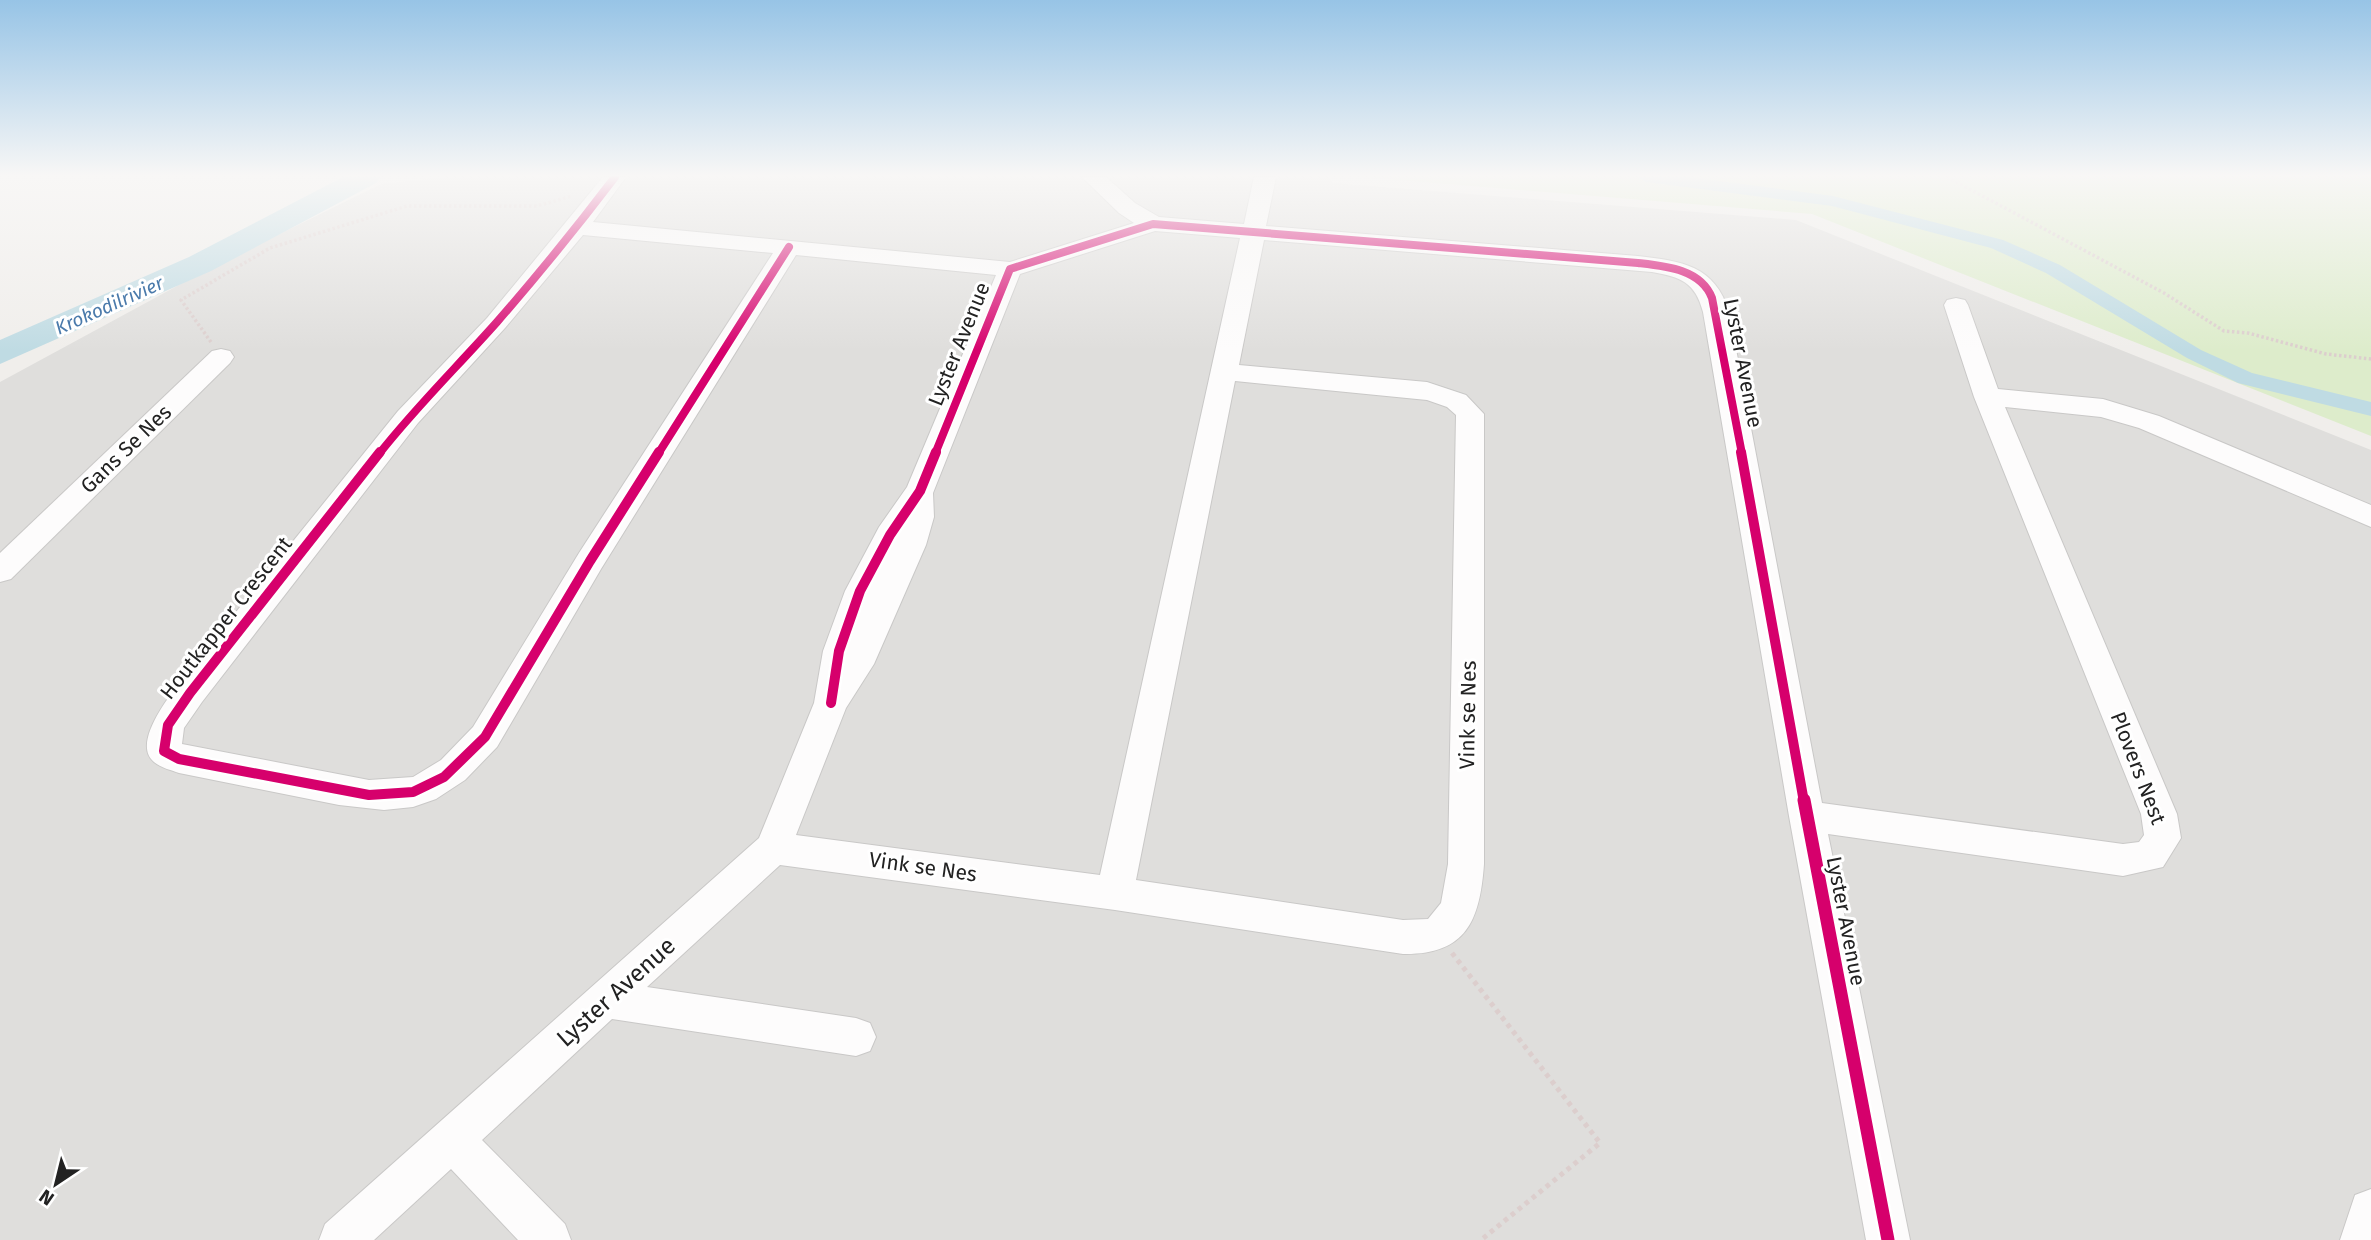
<svg xmlns="http://www.w3.org/2000/svg" width="2371" height="1240" font-family="'Fira Sans',sans-serif">
	<style>
		.residential { fill: #dfdedc }
		.grass { fill: #ddeccb }
		.lines { fill: none; stroke-linecap: round; stroke-linejoin: round }
		.canal { fill: #bfdbe3; fill-rule: evenodd }
		.river { fill: #bfdbe3; fill-rule: evenodd }
		.minor-casing { stroke: #c9c8c7; stroke-width: 2 }
		.path-far1 { stroke: #dccecd; stroke-width: 3.5; stroke-dasharray: 2.5 2.5; stroke-linecap: butt }
		.path { stroke: #dccecd; stroke-width: 5; stroke-dasharray: 4.5 4.5; stroke-linecap: butt }
		.minor { fill: #fdfcfc; fill-rule: evenodd }
		.cycleway-far2-casing { stroke: #fff; stroke-width: 11 }
		.cycleway-far1-casing { stroke: #fff; stroke-width: 15 }
		.cycleway-casing { stroke: #fff; stroke-width: 18 }
		.cycleway-far2 { stroke: #d6006c; stroke-width: 8 }
		.cycleway-far1 { stroke: #d6006c; stroke-width: 10 }
		.cycleway { stroke: #d6006c; stroke-width: 13 }
		.labels { text-anchor: middle; stroke-width: 6; stroke-linejoin: round; paint-order: stroke }
		.far-water-label { font-size: 19px; font-style: italic; fill: #4a7aab; stroke: #fff }
		.street-label { font-size: 21px; fill: #222; stroke: #fff }
		.near-street-label { font-size: 24px; fill: #222; stroke: #fff }
	</style>
	<rect width="100%" height="100%" fill="#f0eeeb"/>
	<path class="residential" d="M445 177H1328L1333 183 1796 220 2371 450V1240H0V382L201 273 381 184Z"/>
	<path class="grass" d="M1363 177H2371V436L1812 214Z"/>
	<g class="lines">
		<path class="canal" d="M1638 177H1689L1833 196 2003 240 2060 265 2201 350 2252 373 2371 402V416L2238 383 2187 358 2046 273 1991 248 1832 206 1646 182Z"/>
		<path class="river" d="M343 177H381L376 183 211 271 0 364V340L189 257Z"/>
		<defs>
			<g id="minor">
				<path d="M603 177H626L593 222 1010 262 1134 223 1119 213 1082 177H1106L1135 203 1159 217 1244 224 1254 177H1276L1266 226 1638 256C1681 261 1715 265 1729 312L1822 803 2123 844 2139 842 2144 835 2141 814 1974 397 1944 305 1947 300 1956 298 1965 300 1968 305 1998 389 2103 399 2159 416 2371 505V527L2139 428 2101 417 2005 407 2177 814 2181 838 2163 867 2123 876 1828 834 1910 1240H1866L1789 816 1703 312C1695 282 1681 277 1652 272L1264 240 1239 365 1427 382 1466 395 1484 414V864C1480 921 1466 955 1403 954L1115 910 780 865 647 987 856 1018 870 1023 876 1037 870 1051 856 1056 612 1019 482 1140 565 1224 571 1240H518L451 1169 374 1240H319L325 1224 759 838 814 703 823 651 845 591 879 527 907 487 996 275 796 255 601 569 497 747 465 780 436 799 413 807 384 810 339 805 179 773C171 770 161 768 154 762 132 744 167 700 178 684L398 411 487 318ZM1155 231 1240 238 1100 875 796 835 846 708 874 664 926 545 934 517 933 493 1020 274ZM583 235 773 253 579 553 473 727 441 760 413 777 369 780 182 744 184 728 202 702 418 423 505 328ZM1235 381 1427 400 1447 407 1456 415 1448 864 1441 903 1428 919 1403 920 1136 880Z"/>
				<path d="M221 349 230 351 234 357 230 363 11 579 0 582V553L212 351Z"/>
				<path d="M2371 1189V1240H2340L2355 1195Z"/>
			</g>
		</defs>
		<use href="#minor" class="minor-casing"/>
		<g class="path-far1">
			<path d="M1947 177 2164 293 2224 331 2248 333 2326 354 2371 359"/>
			<path d="M211 342 181 300 270 248 407 206H537L572 196"/>
		</g>
		<path class="path" d="M1452 953 1600 1143 1481 1240"/>
		<use href="#minor" class="minor"/>
		<defs>
			<g id="cycleway-far2">
				<path d="M379 454C415 408 457 367 497 322 538 275 577 227 615 177"/>
				<path d="M658 454 789 247"/>
				<path d="M935 454 1010 269 1153 224 1638 263C1665 266 1701 269 1712 298L1742 454"/>
			</g>
			<g id="cycleway-far1">
				<path d="M380 452 190 693 168 725 164 751 179 759 369 795 413 792 444 777 485 737 590 561 659 452"/>
				<path d="M1741 452 1804 802"/>
				<path d="M831 703 839 651 860 591 890 535 920 491 936 452"/>
			</g>
			<path id="cycleway" d="M1804 800 1888 1240"/>
		</defs>
		<use href="#cycleway-far2" class="cycleway-far2-casing"/>
		<use href="#cycleway-far1" class="cycleway-far1-casing"/>
		<use href="#cycleway" class="cycleway-casing"/>
		<use href="#cycleway-far2" class="cycleway-far2"/>
		<use href="#cycleway-far1" class="cycleway-far1"/>
		<use href="#cycleway" class="cycleway"/>
	</g>
	<linearGradient id="sky" x2="0" y2="1"><stop stop-color="#97c4e6"/><stop offset="0.5" stop-color="#f8f7f6"/><stop offset="1" stop-color="#f8f7f6" stop-opacity="0"/></linearGradient>
	<rect width="2371" height="351" fill="url(#sky)"/>
	<g class="labels">
		<g class="far-water-label">
			<text transform="translate(109 305) rotate(-24)" y="7">Krokodilrivier</text>
		</g>
		<g class="street-label">
			<text transform="translate(959 344) rotate(-68)" y="7">Lyster Avenue</text>
			<text transform="translate(1743 363) rotate(79)" y="7">Lyster Avenue</text>
			<text transform="translate(126 449) rotate(-44)" y="7">Gans Se Nes</text>
			<text transform="translate(226 618) rotate(-52)" y="7">Houtkapper Crescent</text>
			<text transform="translate(1468 715) rotate(-89)" y="7">Vink se Nes</text>
			<text transform="translate(2138 768) rotate(69)" y="7">Plovers Nest</text>
			<text transform="translate(923 867) rotate(8)" y="7">Vink se Nes</text>
			<text transform="translate(1846 921) rotate(79)" y="7">Lyster Avenue</text>
		</g>
		<g class="near-street-label">
			<text transform="translate(616 992) rotate(-42)" y="8">Lyster Avenue</text>
		</g>
	</g>
	<g transform="translate(56 1184) rotate(215)" stroke="#ffffff" stroke-width="5" paint-order="stroke">
	<path d="M0-5L12 26L0 18L-12 26Z" fill="#222222"/>
	<text y="-10" font-size="19" font-weight="bold" text-anchor="middle" fill="#222222">N</text>
	</g>
</svg>
